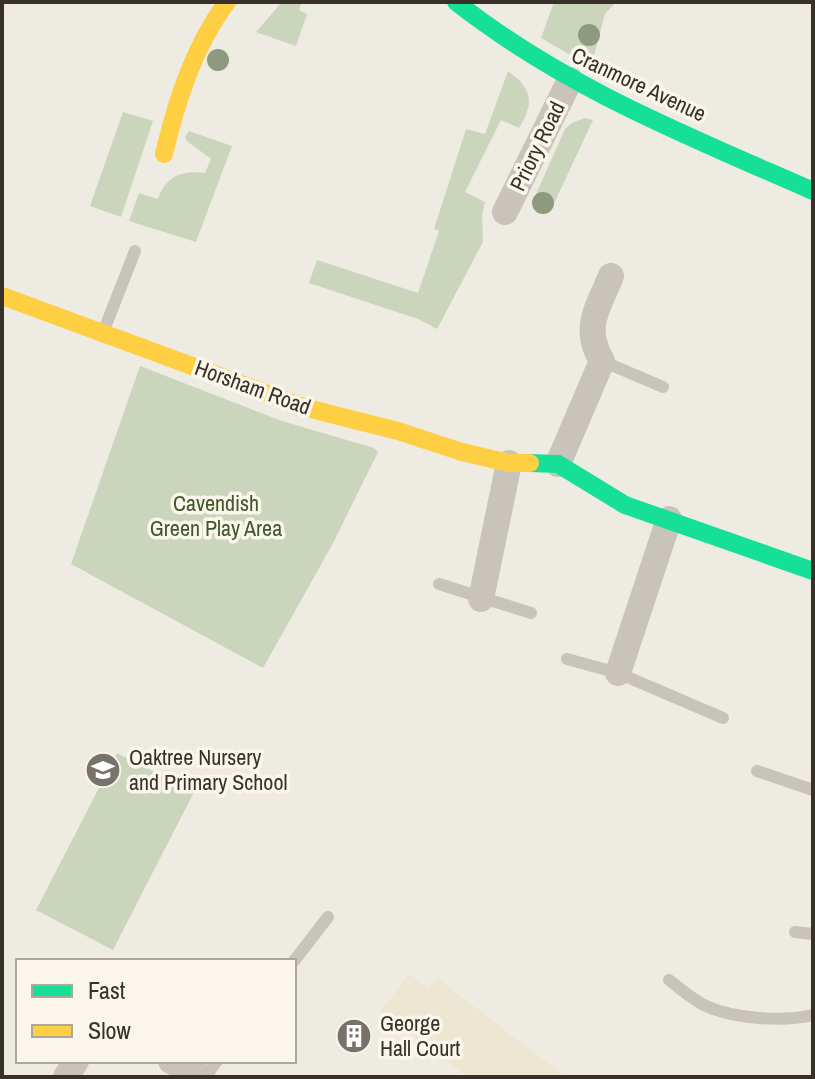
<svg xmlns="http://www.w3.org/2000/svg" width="815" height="1079" font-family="'Archivo Narrow',sans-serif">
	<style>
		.green { fill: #cbd5bc }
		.plaza { fill: #ede6d2 }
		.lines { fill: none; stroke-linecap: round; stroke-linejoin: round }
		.lane { stroke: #c8c3bb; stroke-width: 12 }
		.street { stroke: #c8c3bb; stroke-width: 26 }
		.fast { stroke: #16e098; stroke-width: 18 }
		.slow { stroke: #ffcf43; stroke-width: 18 }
		.tree { fill: #8e9a7e }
		.labels { text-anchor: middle; stroke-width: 7; stroke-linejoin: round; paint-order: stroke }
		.street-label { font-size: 22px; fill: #393129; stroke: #fbf6eb }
		.park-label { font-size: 22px; fill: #40582c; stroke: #fbf6eb }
		.poi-label { font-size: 22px; fill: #393129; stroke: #fbf6eb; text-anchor: start }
	</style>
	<rect width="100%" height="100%" fill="#eeebe3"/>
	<g class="green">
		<path d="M282 2H302L299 10 307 14 296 46 256 32Z"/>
		<path d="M554 2H616L605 14 591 67 541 38Z"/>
		<path d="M508 71C532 88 535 103 519 128L501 120 465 192 485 202 482 215 483 242 437 329 418 319 309 283 317 260 418 293 439 231 434 229 466 129 485 134Z"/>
		<path d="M123 112 153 121 121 217 90 206Z"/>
		<path d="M585 118 593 120 550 212 533 201 565 129 572 123Z"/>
		<path d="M189 131 232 146 196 242 129 221 139 193 158 199C166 176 182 170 205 173L211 159 187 141 185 137Z"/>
		<path d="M140 366 282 421 374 448 378 452 332 545 263 668 71 564Z"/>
		<path d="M117 753 194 792 113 950 36 910Z"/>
	</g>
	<path class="plaza" d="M409 974 428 988 437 978 566 1077H467L381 1011Z"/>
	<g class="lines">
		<g class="lane">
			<path d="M104 330 135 251"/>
			<path d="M602 361 663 387"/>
			<path d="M439 584 531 613"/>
			<path d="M567 659 618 673 723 718"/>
			<path d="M757 771 813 790"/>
			<path d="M795 932 813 934"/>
			<path d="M294 961 328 917"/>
			<path d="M669 980C681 989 693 1000 706 1006 735 1019 782 1022 813 1015"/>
			<path d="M205 1077 217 1061"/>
		</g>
		<g class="street">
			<path d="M505 212 570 80"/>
			<path d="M558 464 602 361C582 327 598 308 611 276"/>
			<path d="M481 599 509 463"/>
			<path d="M618 673 669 519"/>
			<path d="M171 1061 202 1077"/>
			<path d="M66 1077 76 1061"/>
		</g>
		<g class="fast">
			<path d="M456 2C566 88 686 135 813 191"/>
			<path d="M530 463 558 464 625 505 813 571"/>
		</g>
		<g class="slow">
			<path d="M164 154C177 100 193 48 227 2"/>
			<path d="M2 296 303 407 398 431 462 452 509 463H530"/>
		</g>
	</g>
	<g class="tree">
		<circle cx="589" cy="35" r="11"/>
		<circle cx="218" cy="60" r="11"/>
		<circle cx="543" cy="203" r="11"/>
	</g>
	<defs>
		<symbol id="school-disc" viewBox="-11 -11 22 22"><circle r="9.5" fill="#78726a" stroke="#fbf6eb"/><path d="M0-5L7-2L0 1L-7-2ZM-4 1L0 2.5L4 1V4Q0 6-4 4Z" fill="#fff"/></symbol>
		<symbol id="building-disc" viewBox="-11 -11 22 22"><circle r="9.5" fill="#78726a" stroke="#fbf6eb"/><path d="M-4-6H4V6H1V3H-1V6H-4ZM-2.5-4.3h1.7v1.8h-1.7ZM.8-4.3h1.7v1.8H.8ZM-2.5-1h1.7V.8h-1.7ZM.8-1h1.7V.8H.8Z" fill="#fff"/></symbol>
	</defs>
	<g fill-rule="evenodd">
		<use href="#school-disc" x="83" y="750" width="40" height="40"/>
		<use href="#building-disc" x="334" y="1016" width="40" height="40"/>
	</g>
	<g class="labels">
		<g class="street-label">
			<text transform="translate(639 84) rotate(25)" y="8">Cranmore Avenue</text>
			<text transform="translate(537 146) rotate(-64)" y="8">Priory Road</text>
			<text transform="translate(253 387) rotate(20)" y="8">Horsham Road</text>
		</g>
		<g class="park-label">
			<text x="216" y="511">Cavendish<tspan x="216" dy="25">Green Play Area</tspan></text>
		</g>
		<g class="poi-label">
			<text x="129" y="765">Oaktree Nursery<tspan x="129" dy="25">and Primary School</tspan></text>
			<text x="380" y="1031">George<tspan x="380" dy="25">Hall Court</tspan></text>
		</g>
	</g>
	<rect width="815" height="1079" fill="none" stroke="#393129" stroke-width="8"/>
	<rect x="16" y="959" width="280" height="104" fill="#fbf6eb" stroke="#ada79d" stroke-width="2"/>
	<rect x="32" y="985" width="40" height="12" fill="#16e098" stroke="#ada79d" stroke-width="2"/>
	<text x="88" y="999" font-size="24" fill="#393129">Fast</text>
	<rect x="32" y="1025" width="40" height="12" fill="#ffcf43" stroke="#ada79d" stroke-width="2"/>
	<text x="88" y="1039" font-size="24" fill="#393129">Slow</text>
</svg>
